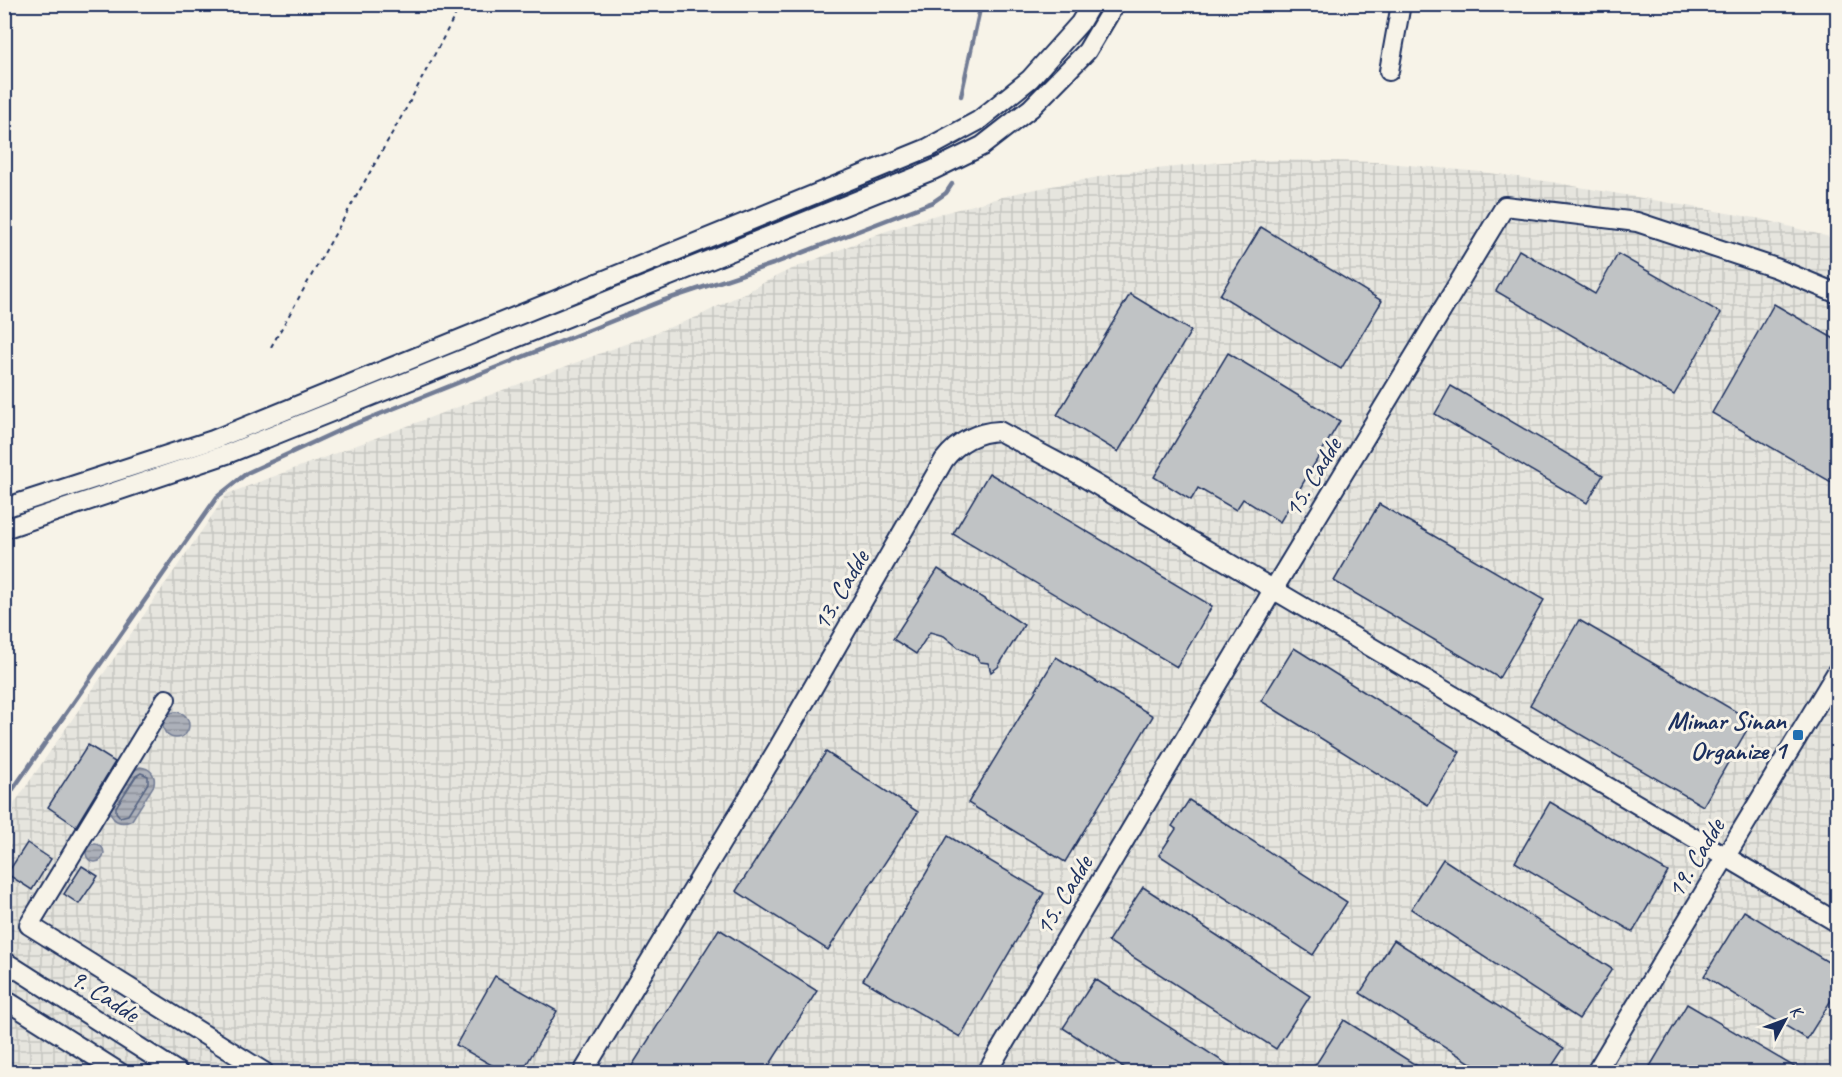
<svg xmlns="http://www.w3.org/2000/svg" width="1842" height="1077" font-family="Caveat,sans-serif">
	<style>
		.industrial { fill: url(#industrial-grid) }
		.water { fill: url(#water-rules); stroke: #727c95; stroke-width: 1.5 }
		.lines { fill: none; stroke-linecap: round; stroke-linejoin: round }
		.shore { stroke: #556382; stroke-width: 1.5 }
		.stream { stroke: #727c95; stroke-width: 4.5 }
		.building { fill: #c0c3c5; stroke: #1b2f5e; stroke-width: 1.5 }
		.minor-casing { stroke: #1b2f5e; stroke-width: 22 }
		.path { stroke: #1b2f5e; stroke-width: 2; stroke-dasharray: 4.5 4.5; stroke-linecap: butt }
		.minor { stroke: #f7f3e8; stroke-width: 18 }
		.poi-dot { fill: #1f6fb2; stroke: #f7f3e8; stroke-width: 2 }
		.labels { text-anchor: middle; stroke-width: 6; stroke-linejoin: round; paint-order: stroke }
		.street-label { font-size: 26px; fill: #1b2f5e; stroke: #f7f3e8 }
		.poi-label { font-size: 26px; font-weight: bold; fill: #1b2f5e; stroke: #f7f3e8; text-anchor: end }
	</style>
	<defs>
		<pattern id="industrial-grid" width="8" height="8" patternUnits="userSpaceOnUse" patternTransform="scale(1.5)"><rect width="8" height="8" fill="#e6e5de"/><path d="M0 4h8M4 0v8" fill="none" stroke="#c5c5c1"/></pattern>
		<pattern id="water-rules" width="6" height="5" patternUnits="userSpaceOnUse" patternTransform="scale(1.5)"><rect width="6" height="5" fill="#acb0b9"/><path d="M0 2.5h6" fill="none" stroke="#8b909a"/></pattern>
	</defs>
	<rect width="100%" height="100%" fill="#f7f3e8"/>
	<filter id="ink" filterUnits="userSpaceOnUse"><feTurbulence type="fractalNoise" baseFrequency=".0167" numOctaves="2"/><feDisplacementMap in="SourceGraphic" scale="12" xChannelSelector="R" yChannelSelector="G"/><feConvolveMatrix kernelMatrix="1 2 1 2 8 2 1 2 1" color-interpolation-filters="sRGB"/></filter>
	<g filter="url(#ink)">
		<path class="industrial" d="M1274 160 1378 162 1490 173 1551 182 1761 219 1837 239V1072H5V817L227 494 697 317 785 272 878 234 925 218 1021 192 1119 173 1222 162Z"/>
		<g class="water">
			<circle cx="176" cy="725" r="13"/>
			<path d="M140 767C150 768 156 774 154 785L132 820C121 826 110 821 110 808L131 772Z"/>
			<circle cx="95" cy="853" r="9"/>
		</g>
		<g class="lines">
			<path class="shore" d="M141 773 148 776V783L128 815 120 817 116 812V807L136 776Z"/>
			<g class="stream">
				<path d="M961 96 981 4"/>
				<path d="M4 802 217 497 247 473 340 430 662 301 773 264 933 202 946 193 952 184"/>
			</g>
		</g>
		<g class="building">
			<path d="M1261 227 1382 301 1341 369 1220 295Z"/>
			<path d="M1519 250 1595 294 1618 254 1721 313 1674 395 1496 291Z"/>
			<path d="M1130 294 1191 331 1118 452 1057 415Z"/>
			<path d="M1774 304 1838 341V486L1712 413Z"/>
			<path d="M1228 353 1340 421 1280 522 1243 499 1236 510 1198 488 1191 500 1154 477Z"/>
			<path d="M1451 386 1603 475 1587 503 1435 414Z"/>
			<path d="M989 473 1212 606 1177 667 953 534Z"/>
			<path d="M1379 504 1544 600 1499 678 1334 581Z"/>
			<path d="M938 569 1024 625 998 667 991 672 988 663 980 662 976 656 959 648 944 636 930 632 916 654 893 639Z"/>
			<path d="M1579 620 1752 721 1703 806 1530 705Z"/>
			<path d="M1294 648 1460 752 1428 805 1261 701Z"/>
			<path d="M1056 657 1153 716 1065 862 968 803Z"/>
			<path d="M88 745 115 762 76 826 48 807Z"/>
			<path d="M826 752 918 812 828 950 736 891Z"/>
			<path d="M1189 800 1347 902 1313 955 1159 855 1176 829 1172 826Z"/>
			<path d="M1550 802 1668 872 1633 932 1515 862Z"/>
			<path d="M948 836 1044 893 960 1037 863 980Z"/>
			<path d="M27 843 51 859 32 890 7 874Z"/>
			<path d="M1443 859 1612 969 1579 1019 1411 909Z"/>
			<path d="M82 866 98 876 79 904 64 894Z"/>
			<path d="M1143 887 1310 996 1276 1049 1108 941Z"/>
			<path d="M1744 911 1838 968V989L1807 1039 1704 976Z"/>
			<path d="M719 929 817 991 765 1072H628Z"/>
			<path d="M1394 940 1564 1048 1548 1072H1485L1360 993Z"/>
			<path d="M495 976 557 1011 522 1072H504L456 1045Z"/>
			<path d="M1095 979 1239 1072H1131L1063 1028Z"/>
			<path d="M1687 1004 1803 1072H1656L1649 1068Z"/>
			<path d="M1344 1020 1427 1072H1311Z"/>
		</g>
		<g class="lines">
			<defs>
				<g id="minor">
					<path d="M1389 71 1401 4"/>
					<path d="M4 508 213 440 928 148 978 121 1030 79 1080 23 1091 4"/>
					<path d="M4 529 227 454 933 170 982 146 1031 108 1087 51 1115 4"/>
					<path d="M166 699 29 925 264 1072"/>
					<path d="M4 961 178 1072"/>
					<path d="M4 999 119 1072"/>
					<path d="M583 1072 777 750 944 460C958 442 976 432 999 431L1068 468 1838 923"/>
					<path d="M987 1072 1273 590 1505 206 1637 222 1776 268 1838 294"/>
					<path d="M1596 1072 1838 670"/>
				</g>
			</defs>
			<use href="#minor" class="minor-casing"/>
			<path class="path" d="M271 347 408 105 461 4"/>
			<use href="#minor" class="minor"/>
		</g>
	</g>
	<rect class="poi-dot" x="1792" y="729" width="12" height="12" rx="3"/>
	<g class="labels">
		<g class="street-label">
			<text transform="translate(1312 477) rotate(-59)" y="9">15. Cadde</text>
			<text transform="translate(840 590) rotate(-60)" y="9">13. Cadde</text>
			<text transform="translate(1695 858) rotate(-59)" y="9">19. Cadde</text>
			<text transform="translate(1063 895) rotate(-59)" y="9">15. Cadde</text>
			<text transform="translate(105 995) rotate(33)" y="9">9. Cadde</text>
		</g>
		<g class="poi-label">
			<text x="1786" y="729">Mimar Sinan<tspan x="1786" dy="30">Organize 1</tspan></text>
		</g>
	</g>
	<rect width="1842" height="1077" fill="none" stroke="#f7f3e8" stroke-width="24"/>
	<rect x="12" y="12" width="1818" height="1053" fill="none" stroke="#1b2f5e" stroke-width="2" filter="url(#ink)"/>
	<g transform="translate(1785 1020) rotate(49)" stroke="#f7f3e8" stroke-width="4.5" paint-order="stroke">
	<path d="M0-4.5L10 22L0 15L-10 22Z" fill="#1b2f5e"/>
	<text y="-9" font-size="16" font-weight="bold" text-anchor="middle" fill="#1b2f5e">K</text>
	</g>
</svg>
